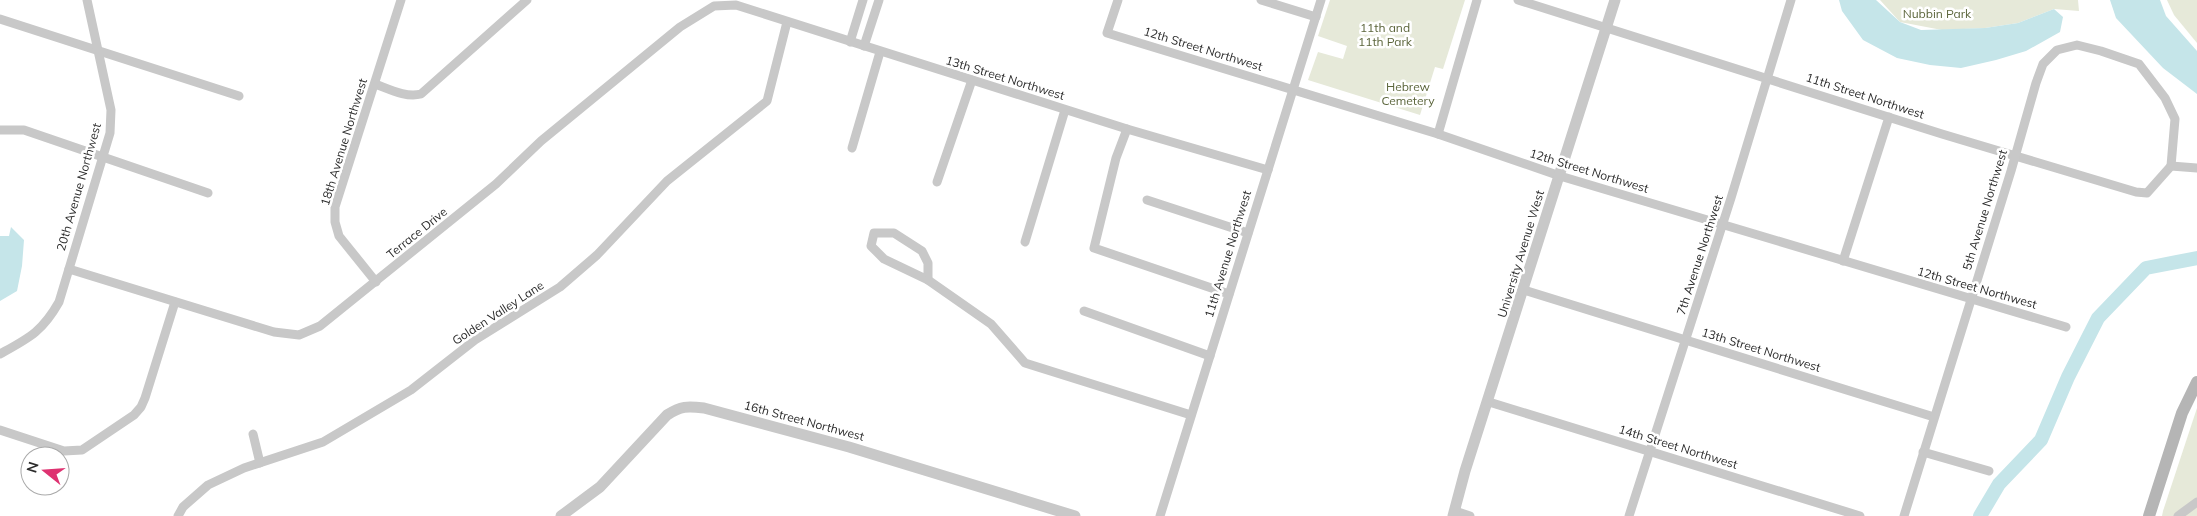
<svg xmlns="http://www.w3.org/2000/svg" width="2197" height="516" font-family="Mulish,sans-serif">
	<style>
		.green { fill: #e6e9d9 }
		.water { fill: #c5e5e9 }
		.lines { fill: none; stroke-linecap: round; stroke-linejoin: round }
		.river { stroke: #c5e5e9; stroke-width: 14 }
		.minor { stroke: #c8c8c8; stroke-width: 9 }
		.tertiary { stroke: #c8c8c8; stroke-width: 11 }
		.secondary { stroke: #b5b5b5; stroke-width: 12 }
		.labels { text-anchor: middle; stroke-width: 5; stroke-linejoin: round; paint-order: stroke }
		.park-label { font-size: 12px; fill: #5b653b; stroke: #fff }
		.street-label { font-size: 12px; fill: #2b2b2b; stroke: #fff }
	</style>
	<rect width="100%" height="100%" fill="#fff"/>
	<g class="green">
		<path d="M1330 0H1465L1443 69 1435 67 1420 115 1308 80 1318 52 1343 59 1347 46 1318 36Z"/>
		<path d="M1880 0H2078L2079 11 2054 9 2018 23 1985 28 1942 30 1900 22Z"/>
		<path d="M2167 0H2197V43L2174 15Z"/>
		<path d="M2197 408V516H2162L2163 511Z"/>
	</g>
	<g class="water">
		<path d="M1839 0H1876L1900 22 1921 30 1985 28 2018 23 2054 9 2063 17 2060 32 2026 51 1996 60 1961 68 1930 65 1897 58 1863 40 1842 11Z"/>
		<path d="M2110 0H2160L2166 16 2197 51V94L2163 68 2116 18Z"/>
		<path d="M11 227 24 240 22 266 17 291 0 301V236H9Z"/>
	</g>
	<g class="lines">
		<path class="river" d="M1980 516 1999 484 2041 440 2068 377 2098 318 2146 268 2197 258"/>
		<g class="minor">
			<path d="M1118 0 1107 33 1438 134 1560 176 2066 327"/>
			<path d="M1261 0 1316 17"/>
			<path d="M1518 0 1942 134 2136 192 2147 193 2171 166 2197 168"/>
			<path d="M0 19 239 96"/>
			<path d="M850 42 863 0"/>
			<path d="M864 46 879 0"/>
			<path d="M375 84C389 89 406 98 421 94L527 0"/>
			<path d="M1127 129 1116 158 1094 248 1229 294"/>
			<path d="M0 130H24L208 193"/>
			<path d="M1438 134 1477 0"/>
			<path d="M852 148 880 52"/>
			<path d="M937 182 972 80"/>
			<path d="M1147 200 1248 233"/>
			<path d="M874 233H894L922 251 928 263V280L884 259 871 246Z"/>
			<path d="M1025 242 1065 110"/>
			<path d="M1843 261 1889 117"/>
			<path d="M69 269 274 332 299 335 320 326 496 184 541 141 680 27 714 6 736 5 1127 129 1268 170"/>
			<path d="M928 280 991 324 1025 363 1191 415"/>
			<path d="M376 282 339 236 335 222V207L401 0"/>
			<path d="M1524 290 1934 417"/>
			<path d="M1084 311 1210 356"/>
			<path d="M0 354C29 338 42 332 59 302L110 133 111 110 87 0"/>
			<path d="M1489 402 1860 516"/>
			<path d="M0 430 64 451 82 450 134 415 141 407 145 398 175 302"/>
			<path d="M253 434 260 463"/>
			<path d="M1923 452 1989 471"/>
			<path d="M1455 511 1470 516"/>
			<path d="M178 516 183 507 208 485 244 468 323 442 411 390 475 340 560 287 597 255 667 181 767 101 787 22"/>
			<path d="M1160 516 1321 0"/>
			<path d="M1629 516 1731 198 1791 0"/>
			<path d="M1904 516 2011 171 2036 83 2043 64 2057 50 2077 45 2101 51 2139 64 2165 98 2175 119 2171 166"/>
			<path d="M2178 516 2197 502"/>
		</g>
		<g class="tertiary">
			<path d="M561 516 600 487 667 415C681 406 687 406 704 408L849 447 1075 516"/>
			<path d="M1453 516 1465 471 1615 0"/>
		</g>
		<path class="secondary" d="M2149 516 2182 413 2197 382"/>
	</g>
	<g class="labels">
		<g class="park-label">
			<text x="1937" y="18">Nubbin Park</text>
			<text x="1385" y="32">11th and<tspan x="1385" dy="14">11th Park</tspan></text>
			<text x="1408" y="91">Hebrew<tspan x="1408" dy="14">Cemetery</tspan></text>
		</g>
		<g class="street-label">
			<text transform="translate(1203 49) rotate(17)" y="4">12th Street Northwest</text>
			<text transform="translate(1005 78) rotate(17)" y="4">13th Street Northwest</text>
			<text transform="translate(1865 96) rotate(18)" y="4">11th Street Northwest</text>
			<text transform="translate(344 142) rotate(-73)" y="4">18th Avenue Northwest</text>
			<text transform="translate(1589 171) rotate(17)" y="4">12th Street Northwest</text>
			<text transform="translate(79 187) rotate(-74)" y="4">20th Avenue Northwest</text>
			<text transform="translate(1985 210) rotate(-73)" y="4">5th Avenue Northwest</text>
			<text transform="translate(417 233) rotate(-39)" y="4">Terrace Drive</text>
			<text transform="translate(1228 254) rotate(-73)" y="4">11th Avenue Northwest</text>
			<text transform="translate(1521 254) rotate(-73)" y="4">University Avenue West</text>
			<text transform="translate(1700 255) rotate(-72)" y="4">7th Avenue Northwest</text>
			<text transform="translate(1977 288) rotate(16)" y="4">12th Street Northwest</text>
			<text transform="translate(498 313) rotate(-33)" y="4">Golden Valley Lane</text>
			<text transform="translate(1761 350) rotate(17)" y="4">13th Street Northwest</text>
			<text transform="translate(804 421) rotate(15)" y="4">16th Street Northwest</text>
			<text transform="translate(1678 447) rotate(17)" y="4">14th Street Northwest</text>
		</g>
	</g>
	<g transform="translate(45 471) rotate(287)"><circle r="24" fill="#ffffff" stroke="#aaaaaa"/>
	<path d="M0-4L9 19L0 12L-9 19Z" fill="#de3271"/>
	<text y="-8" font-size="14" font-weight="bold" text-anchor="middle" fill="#2b2b2b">N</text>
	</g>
</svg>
